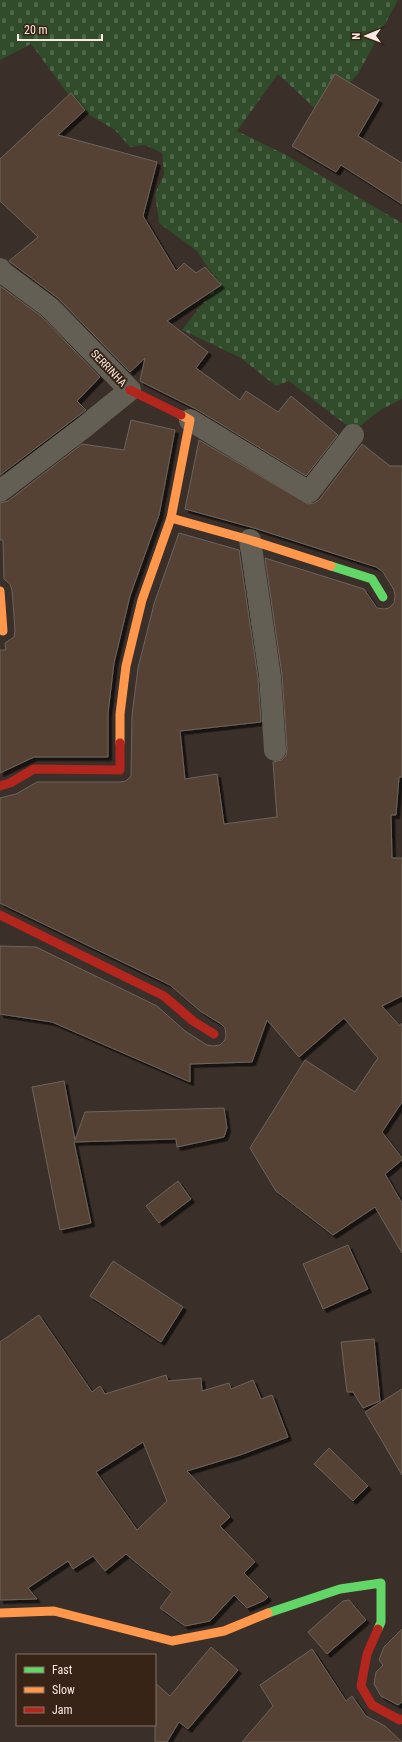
<svg xmlns="http://www.w3.org/2000/svg" width="402" height="1742" font-family="'Roboto Condensed',sans-serif">
	<style>
		.cemetery { fill: url(#cemetery-stones) }
		.building { fill: #544335; stroke: #6d635d; fill-rule: evenodd; filter: url(#shadow) }
		.lines { fill: none; stroke-linecap: round; stroke-linejoin: round }
		.street { stroke: #635f54; stroke-width: 22 }
		.fast { stroke: #63d668; stroke-width: 9 }
		.slow { stroke: #ff974d; stroke-width: 9 }
		.jam { stroke: #b3261e; stroke-width: 9 }
		.labels { text-anchor: middle; stroke-width: 4; stroke-linejoin: round; paint-order: stroke }
		.street-label { font-size: 11px; fill: #f8e9e1; stroke: #382317 }
	</style>
	<defs>
		<pattern id="cemetery-stones" width="16" height="16" patternUnits="userSpaceOnUse"><rect width="16" height="16" fill="#304c2a"/><path d="M2 7V4a2 2 0 0 1 4 0v3zM10 15v-3a2 2 0 0 1 4 0v3z" fill="#4f6649"/></pattern>
		<filter id="shadow"><feDropShadow dx="3.5" dy="3.5" stdDeviation="0" flood-color="#0009"/></filter>
	</defs>
	<rect width="100%" height="100%" fill="#3a2f29"/>
	<path class="cemetery" d="M0 0H398L358 74 321 114 278 74 237 131 286 155 402 223V399L380 410 354 431 289 381 276 386 241 358 182 330 218 283 197 251 159 223 155 194 164 174 162 153 145 145 130 147 115 130 79 109 31 44 0 60Z"/>
	<g class="building">
		<path d="M335 74 379 100 358 136 402 163V204L341 165 336 172 292 146Z"/>
		<path d="M71 93 85 110 58 135 157 162 143 216 176 271 184 263 196 273 205 267 221 285 167 321 208 352 196 368 240 400 246 391 278 412 291 396 338 435 306 476 196 409 140 381 145 358 130 372 58 298 9 261 38 237 0 201V159Z"/>
		<path d="M0 286 41 316 100 377 77 401 86 410 0 475Z"/>
		<path d="M131 420 175 430 159 515 130 596 114 663 108 713V757H34L0 773V650H6L5 643 14 637 15 630 12 590 10 584 4 579 3 540H0V503L8 501 82 444 124 450Z"/>
		<path d="M199 440 308 504 314 503 319 500 362 444 390 466H402V777H399L396 815H391L392 858H402V996L382 1006 400 1026 402 1023V1102L382 1132 402 1158V1160L385 1174 402 1203V1253L375 1207 333 1235 276 1191 250 1148 305 1060 355 1092 378 1058 344 1018 299 1057 267 1020 252 1062 190 1064V1082L52 1022 0 1014V946L36 947 157 1006 185 1031 207 1045 213 1046 220 1045 225 1040 226 1035 225 1028 221 1024 200 1011 170 985 0 903V798L16 794 37 782H120L126 781 131 776 132 715 138 668 154 604 179 533 239 550 258 678 261 722 180 731 185 779 217 774 224 824 277 817 273 762 282 760 286 755 287 749 282 675 265 558 364 589 377 608 384 609 389 608 394 603 395 596 394 590 383 572 376 567 254 528 185 509Z"/>
		<path d="M64 1081 75 1140 85 1112 224 1108 227 1128 224 1137 177 1147 176 1139 74 1142 91 1223 60 1230 32 1087Z"/>
		<path d="M178 1181 191 1199 159 1223 146 1206Z"/>
		<path d="M348 1245 368 1289 323 1309 303 1264Z"/>
		<path d="M113 1261 183 1307 161 1342 90 1296Z"/>
		<path d="M39 1315 92 1392 100 1386 105 1394 166 1375 168 1381 201 1378 202 1391 229 1383 231 1389 253 1380 261 1399 272 1395 288 1437 240 1455 187 1471 230 1517 220 1526 255 1562 244 1573 268 1597 265 1600 247 1608 234 1595 210 1621 185 1626 160 1608 172 1592 126 1554 105 1571 93 1556 73 1569 68 1561 28 1588 37 1599 0 1600V1342ZM143 1442 167 1501 137 1530 96 1472Z"/>
		<path d="M374 1339 380 1401 363 1408 353 1392H347L341 1342Z"/>
		<path d="M402 1389V1475L365 1412Z"/>
		<path d="M329 1448 368 1486 353 1501 314 1464Z"/>
		<path d="M349 1600 366 1620 327 1654 308 1632 343 1601Z"/>
		<path d="M402 1629V1702L398 1705 381 1696 374 1684 376 1672 383 1665 379 1660 384 1647Z"/>
		<path d="M211 1647 238 1670 188 1729 179 1722 167 1742H155V1683L170 1696Z"/>
		<path d="M312 1649 346 1701 352 1696 366 1716 385 1726 402 1742H242L273 1706 260 1685Z"/>
	</g>
	<g class="lines">
		<g class="street">
			<path d="M0 269 2 272 49 307 130 390 83 428 0 491"/>
			<path d="M190 420 309 492 353 435"/>
			<path d="M250 540 270 677 275 750"/>
		</g>
		<g class="fast">
			<path d="M331 566 372 579 383 597"/>
			<path d="M268 1613 340 1589 381 1583V1622L378 1629"/>
		</g>
		<g class="slow">
			<path d="M171 518 250 540 331 566"/>
			<path d="M0 591 3 631"/>
			<path d="M120 743V714L126 666 142 600 171 518 190 420 181 415"/>
			<path d="M0 1613 54 1611 172 1641 224 1631 268 1613"/>
		</g>
		<g class="jam">
			<path d="M130 390 181 415"/>
			<path d="M0 786 10 783 34 769 120 770V743"/>
			<path d="M0 915 164 996 193 1021 214 1034"/>
			<path d="M378 1629 367 1654 361 1686 372 1705 400 1720 402 1719"/>
		</g>
	</g>
	<g class="labels">
		<g class="street-label">
			<text transform="translate(109 368) rotate(46)" y="4">SERRINHA</text>
		</g>
	</g>
	<rect x="16" y="1654" width="140" height="72" fill="#382317" stroke="#857268"/>
	<rect x="24" y="1667" width="20" height="6" fill="#63d668" stroke="#857268"/>
	<text x="52" y="1674" font-size="12" fill="#f8e9e1">Fast</text>
	<rect x="24" y="1687" width="20" height="6" fill="#ff974d" stroke="#857268"/>
	<text x="52" y="1694" font-size="12" fill="#f8e9e1">Slow</text>
	<rect x="24" y="1707" width="20" height="6" fill="#b3261e" stroke="#857268"/>
	<text x="52" y="1714" font-size="12" fill="#f8e9e1">Jam</text>
	<g transform="translate(366 36) rotate(269)" stroke="#382317" stroke-width="3" paint-order="stroke">
	<path d="M0-3L7 15L0 10L-7 15Z" fill="#f8e9e1"/>
	<text y="-6" font-size="11" font-weight="bold" text-anchor="middle" fill="#f8e9e1">N</text>
	</g>
	<path d="M18 34v6h84v-6" fill="none" stroke="#f8e9e1" stroke-width="2"/>
	<text x="24" y="34" font-size="12" fill="#f8e9e1" stroke="#382317" stroke-width="3" paint-order="stroke">20 m</text>
</svg>
